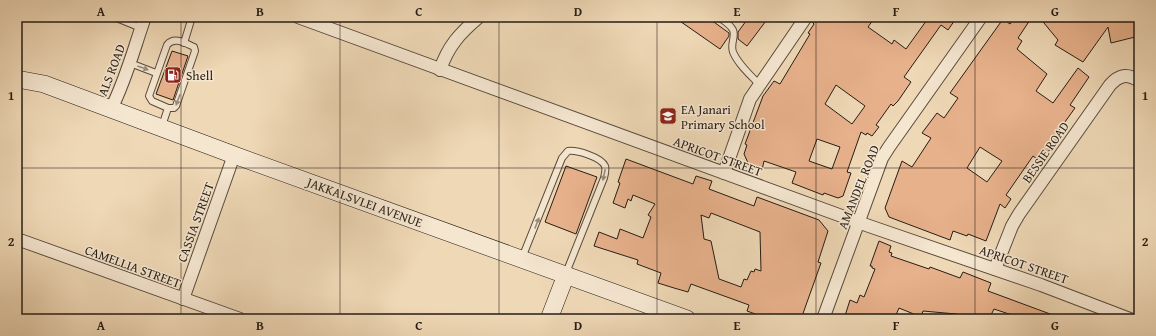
<svg xmlns="http://www.w3.org/2000/svg" width="1156" height="336" font-family="'Gentium Book Plus',serif">
	<style>
		.building { fill: #e7b18b; stroke: #261c15; fill-rule: evenodd }
		.lines { fill: none; stroke-linecap: round; stroke-linejoin: round }
		.lane-casing { stroke: #584b3d; stroke-width: 8 }
		.street-casing { stroke: #584b3d; stroke-width: 14 }
		.secondary-casing { stroke: #261c15; stroke-width: 18 }
		.lane { stroke: #f5e6d0; stroke-width: 6 }
		.street { stroke: #f5e6d0; stroke-width: 12 }
		.secondary { stroke: #f5e6d0; stroke-width: 17 }
		.oneway { fill: #988b7c }
		.grid { fill: none; stroke: #261c15; stroke-width: 1; stroke-opacity: 0.55 }
		.labels { text-anchor: middle; stroke-width: 3; stroke-linejoin: round; paint-order: stroke }
		.street-label { font-size: 13px; fill: #261c15; stroke: #f5e6d0 }
		.poi-label { font-size: 13px; fill: #261c15; stroke: #f5e6d0; text-anchor: start }
		.neatline { fill: none; stroke: #261c15; stroke-width: 1.5 }
		.grid-label { font-size: 13px; text-anchor: middle; font-weight: bold; fill: #261c15 }
	</style>
	<rect width="100%" height="100%" fill="#efd8b6"/>
	<filter id="stains"><feTurbulence type="fractalNoise" baseFrequency=".005" numOctaves="4"/><feColorMatrix values="0 0 0 0 .2 0 0 0 0 .09 0 0 0 0 .02 0 0 0 .5 -.17"/></filter>
	<radialGradient id="worn" r=".72"><stop offset=".6" stop-color="#630" stop-opacity="0"/><stop offset="1" stop-color="#630" stop-opacity=".3"/></radialGradient>
	<g class="building">
		<path d="M674 17H707L729 33V36L720 49Z"/>
		<path d="M749 17H769L747 46 738 39V32Z"/>
		<path d="M813 17H875L868 27 892 44 894 40 906 49 929 17H957L948 30 941 25 904 77 911 82 898 101 893 106 891 104 876 125 879 127 872 136 867 133 866 135 861 132 847 172 851 173 843 196 838 198 824 193 823 195 792 183 796 172 764 161 762 170 749 165 744 154 747 145 745 144 763 96 774 81 780 84 810 34 808 33 814 24 812 22ZM836 85 865 106 852 124 825 104ZM817 139 840 147 832 169 809 161Z"/>
		<path d="M1015 17H1032L1018 38 1022 41 1017 49 1047 74 1036 91 1053 103 1078 68 1089 77 1070 105 1075 108 1057 133 1060 135 1041 162 1033 156 1006 195 1011 199 1005 208 1000 204 986 241 968 234 967 236 953 231 950 240 889 217 885 208 902 161 912 167 931 138 922 133 937 113 944 118 958 98 950 93 1003 19 1010 24ZM980 147 1002 161 987 182 967 168Z"/>
		<path d="M1039 17H1133L1139 21V36L1111 43 1108 27 1083 62 1055 45 1058 40Z"/>
		<path d="M172 51 188 56 173 100 156 94Z"/>
		<path d="M626 159 693 184 696 176 712 181 709 189 754 206 757 197 819 220 828 231 818 262 821 263 801 319H769L747 311 749 305 691 284 688 292 674 288 658 283 661 273 637 264 638 260 594 246 599 232 617 239 620 229 643 238 651 217 648 215 655 204 633 195 631 201 628 199 625 208 613 203 620 183 618 182ZM711 213 760 232 761 271 755 269 754 272 751 271 747 280 744 279 741 287 719 279 711 241 704 239 701 215 709 218Z"/>
		<path d="M566 166 597 177 576 234 545 222Z"/>
		<path d="M879 241 891 246 889 252 892 253 891 256 929 269 930 267 960 278 963 272 991 283 988 291 1061 318V319H1024L994 309 991 315 989 314 987 319H954L956 314 923 311 921 317 899 308 896 315 884 319H844L850 300 857 303 860 295 864 297 875 269 872 268V266H870Z"/>
	</g>
	<g class="lines">
		<defs>
			<g id="lane">
				<path d="M114 17 141 28"/>
				<path d="M718 17C723 20 730 24 733 30 736 36 730 44 733 52 738 64 750 75 759 84"/>
				<path d="M184 43 192 17"/>
				<path d="M130 63 156 73"/>
				<path d="M162 126 168 108H174L176 106 195 51 194 47C185 43 174 36 167 45L149 96 152 101 168 108"/>
				<path d="M522 258 562 158 568 151C577 150 601 157 605 166 606 169 605 174 604 178L566 273"/>
			</g>
			<g id="street">
				<path d="M298 17 869 226 1041 285 1130 319"/>
				<path d="M440 70C448 46 460 33 479 17"/>
				<path d="M111 109C126 80 134 48 145 17"/>
				<path d="M724 173 750 99 806 17"/>
				<path d="M17 239 240 319"/>
				<path d="M995 269 1012 226 1019 214 1110 85C1119 75 1127 73 1139 81"/>
				<path d="M183 299 234 155"/>
				<path d="M823 319 882 158 889 147 981 17"/>
			</g>
			<g id="secondary">
				<path d="M17 79 44 84 234 155 687 319"/>
				<path d="M549 319 566 275"/>
			</g>
		</defs>
		<use href="#lane" class="lane-casing"/>
		<use href="#street" class="street-casing"/>
		<use href="#secondary" class="secondary-casing"/>
		<use href="#lane" class="lane"/>
		<use href="#street" class="street"/>
		<use href="#secondary" class="secondary"/>
	</g>
	<defs><path id="oneway-solid" d="M-6-.8H1V-3.2L6.5 0L1 3.2V.8H-6Z"/></defs>
	<g class="oneway">
		<use href="#oneway-solid" transform="translate(143 68) rotate(20)"/>
		<use href="#oneway-solid" transform="translate(178 100) rotate(110)"/>
		<use href="#oneway-solid" transform="translate(604 175) rotate(102)"/>
		<use href="#oneway-solid" transform="translate(537 223) rotate(-69)"/>
	</g>
	<path class="grid" d="M181 17V319M340 17V319M499 17V319M657 17V319M816 17V319M975 17V319M17 168H1139"/>
	<defs>
		<symbol id="fuel-square" viewBox="-11 -11 22 22"><rect x="-9" y="-9" width="18" height="18" rx="4" fill="#8f2418" stroke="#f5e6d0"/><path d="M-5.5-6h7V0h2V4h1.3V-2.5L3-4.5l.8-.8L6-3V5H2.5V1h-1V6h-7ZM-4.2-4.7v3.2H.2V-4.7Z" fill="#fff"/></symbol>
		<symbol id="school-square" viewBox="-11 -11 22 22"><rect x="-9" y="-9" width="18" height="18" rx="4" fill="#8f2418" stroke="#f5e6d0"/><path d="M0-5L7-2L0 1L-7-2ZM-4 1L0 2.5L4 1V4Q0 6-4 4Z" fill="#fff"/></symbol>
	</defs>
	<g fill-rule="evenodd">
		<use href="#fuel-square" x="163" y="65" width="20" height="20"/>
		<use href="#school-square" x="658" y="106" width="20" height="20"/>
	</g>
	<g class="labels">
		<g class="street-label">
			<text transform="translate(111 70) rotate(-69)" y="5">ALS ROAD</text>
			<text transform="translate(1045 152) rotate(-55)" y="5">BESSIE ROAD</text>
			<text transform="translate(718 156) rotate(20)" y="5">APRICOT STREET</text>
			<text transform="translate(858 187) rotate(-68)" y="5">AMANDEL ROAD</text>
			<text transform="translate(365 202) rotate(20)" y="5">JAKKALSVLEI AVENUE</text>
			<text transform="translate(195 222) rotate(-70)" y="5">CASSIA STREET</text>
			<text transform="translate(1024 264) rotate(19)" y="5">APRICOT STREET</text>
			<text transform="translate(133 266) rotate(20)" y="5">CAMELLIA STREET</text>
		</g>
		<g class="poi-label">
			<text x="186" y="80">Shell</text>
			<text x="681" y="114">EA Janari<tspan x="681" dy="15">Primary School</tspan></text>
		</g>
	</g>
	<rect width="1156" height="336" fill="none" stroke="#efd8b6" stroke-width="44"/>
	<rect x="22" y="22" width="1112" height="292" class="neatline"/>
	<g class="grid-label">
		<text x="101" y="16">A</text>
		<text x="260" y="16">B</text>
		<text x="419" y="16">C</text>
		<text x="578" y="16">D</text>
		<text x="737" y="16">E</text>
		<text x="896" y="16">F</text>
		<text x="1055" y="16">G</text>
		<text x="11" y="100">1</text>
		<text x="1145" y="100">1</text>
		<text x="11" y="246">2</text>
		<text x="1145" y="246">2</text>
		<text x="101" y="330">A</text>
		<text x="260" y="330">B</text>
		<text x="419" y="330">C</text>
		<text x="578" y="330">D</text>
		<text x="737" y="330">E</text>
		<text x="896" y="330">F</text>
		<text x="1055" y="330">G</text>
	</g>
	<rect width="100%" height="100%" filter="url(#stains)"/>
	<rect width="100%" height="100%" fill="url(#worn)"/>
</svg>
